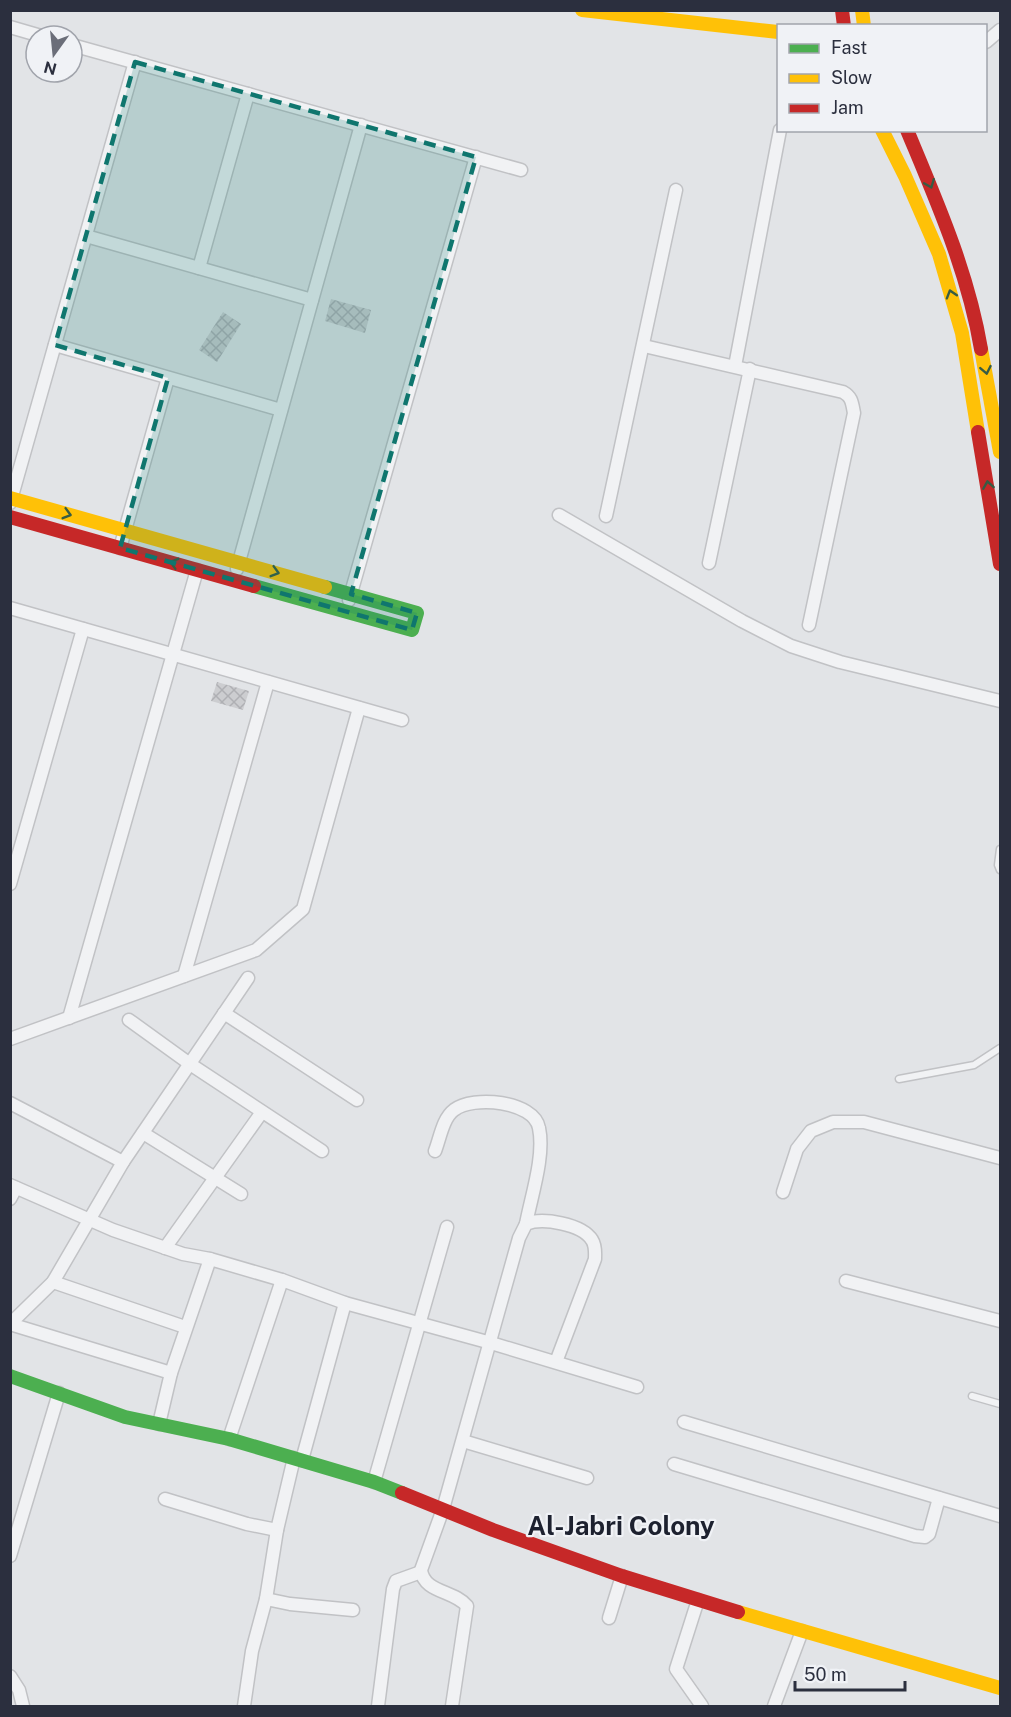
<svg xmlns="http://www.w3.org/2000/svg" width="1011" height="1717" font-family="'Public Sans',sans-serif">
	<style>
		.building { fill: url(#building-cross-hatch) }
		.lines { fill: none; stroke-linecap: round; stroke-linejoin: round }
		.lane-casing { stroke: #c1c2c5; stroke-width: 9 }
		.street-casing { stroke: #c1c2c5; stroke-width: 15 }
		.lane { stroke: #f1f2f4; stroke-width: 6 }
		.street { stroke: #f1f2f4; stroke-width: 12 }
		.fast { stroke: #4caf50; stroke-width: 14 }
		.slow { stroke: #ffc107; stroke-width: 14 }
		.jam { stroke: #c62828; stroke-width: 14 }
		.oneway { stroke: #375c44 }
		.marked { fill: #0f766e; fill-opacity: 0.2; stroke: #0f766e; stroke-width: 4.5; stroke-dasharray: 12 8; stroke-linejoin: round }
		.labels { text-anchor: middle; stroke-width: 4.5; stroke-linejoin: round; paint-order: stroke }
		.district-label { font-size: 26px; font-weight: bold; fill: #1d212f; stroke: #f0f2f6 }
	</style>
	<defs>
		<pattern id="building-cross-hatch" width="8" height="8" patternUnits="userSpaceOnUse" patternTransform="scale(1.5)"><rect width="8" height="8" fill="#cccdd0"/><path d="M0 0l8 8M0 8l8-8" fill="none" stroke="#afb0b4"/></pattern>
	</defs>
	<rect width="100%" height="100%" fill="#e2e4e7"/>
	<g class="building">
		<path d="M331 299 371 310 365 333 325 321Z"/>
		<path d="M223 312 241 324 217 362 199 350Z"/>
		<path d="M217 682 249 691 243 710 211 701Z"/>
	</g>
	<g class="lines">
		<defs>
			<g id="lane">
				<path d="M1000 849 998 865 1000 870"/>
				<path d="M899 1079 974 1065 1000 1048"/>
				<path d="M972 1396 1000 1404"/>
			</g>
			<g id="street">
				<path d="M10 27 41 36"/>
				<path d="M986 42 1000 30"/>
				<path d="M72 45 521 170"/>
				<path d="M86 236 312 300"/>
				<path d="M199 268 248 94"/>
				<path d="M55 345 281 410"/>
				<path d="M644 346 843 392C852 397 852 403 854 413L809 625"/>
				<path d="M735 366 780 130"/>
				<path d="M10 503 135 62"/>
				<path d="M559 515 742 621 791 646 840 662 1000 701"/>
				<path d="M606 516 676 190"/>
				<path d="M120 548 168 378"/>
				<path d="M709 563 750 369"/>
				<path d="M237 569 361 125"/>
				<path d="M349 600 476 157"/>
				<path d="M10 608 402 720"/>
				<path d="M10 884 83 629"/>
				<path d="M184 976 268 682"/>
				<path d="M224 1013 357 1100"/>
				<path d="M69 1018 197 570"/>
				<path d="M129 1020 190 1064 322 1151"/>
				<path d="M10 1039 256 950 303 909 359 708"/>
				<path d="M10 1103 123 1162"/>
				<path d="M143 1133 241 1194"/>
				<path d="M435 1151C440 1138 443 1118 454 1110 473 1095 534 1101 539 1128 545 1156 531 1197 526 1224"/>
				<path d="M10 1185 113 1230 183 1254 210 1259 282 1280 345 1303 491 1343 637 1387"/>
				<path d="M783 1192 797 1149 811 1131 833 1122H864L1000 1158"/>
				<path d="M10 1199 16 1188"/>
				<path d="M165 1248 262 1112"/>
				<path d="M846 1281 1000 1321"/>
				<path d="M53 1282 185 1327"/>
				<path d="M10 1324 53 1282 123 1162 248 978"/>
				<path d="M10 1324 171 1373"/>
				<path d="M684 1422 1000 1516"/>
				<path d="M159 1424 171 1373 210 1259"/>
				<path d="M229 1439 282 1280"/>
				<path d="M463 1441 587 1478"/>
				<path d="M302 1460 345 1303"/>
				<path d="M674 1464 915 1536 925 1537 929 1534 939 1498"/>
				<path d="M374 1482 447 1227"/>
				<path d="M165 1499 247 1524 277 1530"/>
				<path d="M10 1556 59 1393"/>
				<path d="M266 1599 290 1604 353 1610"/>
				<path d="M698 1600 676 1669 702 1706"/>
				<path d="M609 1618 622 1576"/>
				<path d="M10 1676 19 1690 23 1706"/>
				<path d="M244 1706 252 1651 266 1599 277 1530 294 1458"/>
				<path d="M378 1706 393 1589 396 1581 421 1572"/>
				<path d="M452 1706 467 1606C454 1590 424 1593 421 1570L443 1509 519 1238 526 1224C542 1217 582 1224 592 1240 596 1246 595 1253 595 1259L556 1362"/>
				<path d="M774 1706 802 1631"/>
			</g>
		</defs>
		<use href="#lane" class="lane-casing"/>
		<use href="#street" class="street-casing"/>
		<use href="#lane" class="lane"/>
		<use href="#street" class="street"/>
		<g class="fast">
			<path d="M254 586 412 630 417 613 325 587"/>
			<path d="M10 1376 125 1417 229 1439 374 1482 402 1493"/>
		</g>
		<g class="slow">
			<path d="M582 10 778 32"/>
			<path d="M862 10 864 26"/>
			<path d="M882 130 905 176 939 254 962 333 978 432"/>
			<path d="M981 349 1000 452"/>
			<path d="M10 498 325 587"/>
			<path d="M738 1612 1000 1688"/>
		</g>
		<g class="jam">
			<path d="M842 10 844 26"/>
			<path d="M907 130C937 202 968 272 981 349"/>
			<path d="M978 432 1000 564"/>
			<path d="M10 517 254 586"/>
			<path d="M402 1493 493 1530 622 1576 738 1612"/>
		</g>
	</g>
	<defs><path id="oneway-chevron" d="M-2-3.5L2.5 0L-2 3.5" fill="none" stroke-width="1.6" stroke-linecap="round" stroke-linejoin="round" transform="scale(1.5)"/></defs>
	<g class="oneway">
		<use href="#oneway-chevron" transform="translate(930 184) rotate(68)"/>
		<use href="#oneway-chevron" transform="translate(951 294) rotate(-107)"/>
		<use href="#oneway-chevron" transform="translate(986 370) rotate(79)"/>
		<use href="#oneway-chevron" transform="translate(988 485) rotate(-99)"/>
		<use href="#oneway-chevron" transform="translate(67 514) rotate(16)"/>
		<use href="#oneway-chevron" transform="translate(174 563) rotate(-164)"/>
		<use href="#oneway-chevron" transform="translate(275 572) rotate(16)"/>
	</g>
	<path class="marked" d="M135 62 476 157 351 594 417 613 412 630 120 548 168 378 55 345Z"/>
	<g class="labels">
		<g class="district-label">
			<text x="621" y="1535">Al-Jabri Colony</text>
		</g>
	</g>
	<rect width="1011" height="1717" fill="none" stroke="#2b2f3e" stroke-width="24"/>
	<rect x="777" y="24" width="210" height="108" fill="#f0f2f6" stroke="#a1a4ac" stroke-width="1.5"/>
	<rect x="789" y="44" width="30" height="9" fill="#4caf50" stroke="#a1a4ac" stroke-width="1.5"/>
	<text x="831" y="54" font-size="18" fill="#2b2f3e">Fast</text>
	<rect x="789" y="74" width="30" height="9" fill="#ffc107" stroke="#a1a4ac" stroke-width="1.5"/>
	<text x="831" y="84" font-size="18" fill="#2b2f3e">Slow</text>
	<rect x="789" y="104" width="30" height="9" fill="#c62828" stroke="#a1a4ac" stroke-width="1.5"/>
	<text x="831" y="114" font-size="18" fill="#2b2f3e">Jam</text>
	<g transform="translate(54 54) rotate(195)"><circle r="28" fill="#f0f2f6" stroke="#a1a4ac" stroke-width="1.5"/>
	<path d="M0-4.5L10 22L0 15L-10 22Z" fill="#6b6e79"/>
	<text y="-9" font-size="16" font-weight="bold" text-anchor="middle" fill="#2b2f3e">N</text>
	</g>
	<path d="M795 1681v9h110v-9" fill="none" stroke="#2b2f3e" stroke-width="3"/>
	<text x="804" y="1681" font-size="18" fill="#2b2f3e" stroke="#f0f2f6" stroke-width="4.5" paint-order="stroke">50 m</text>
</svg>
